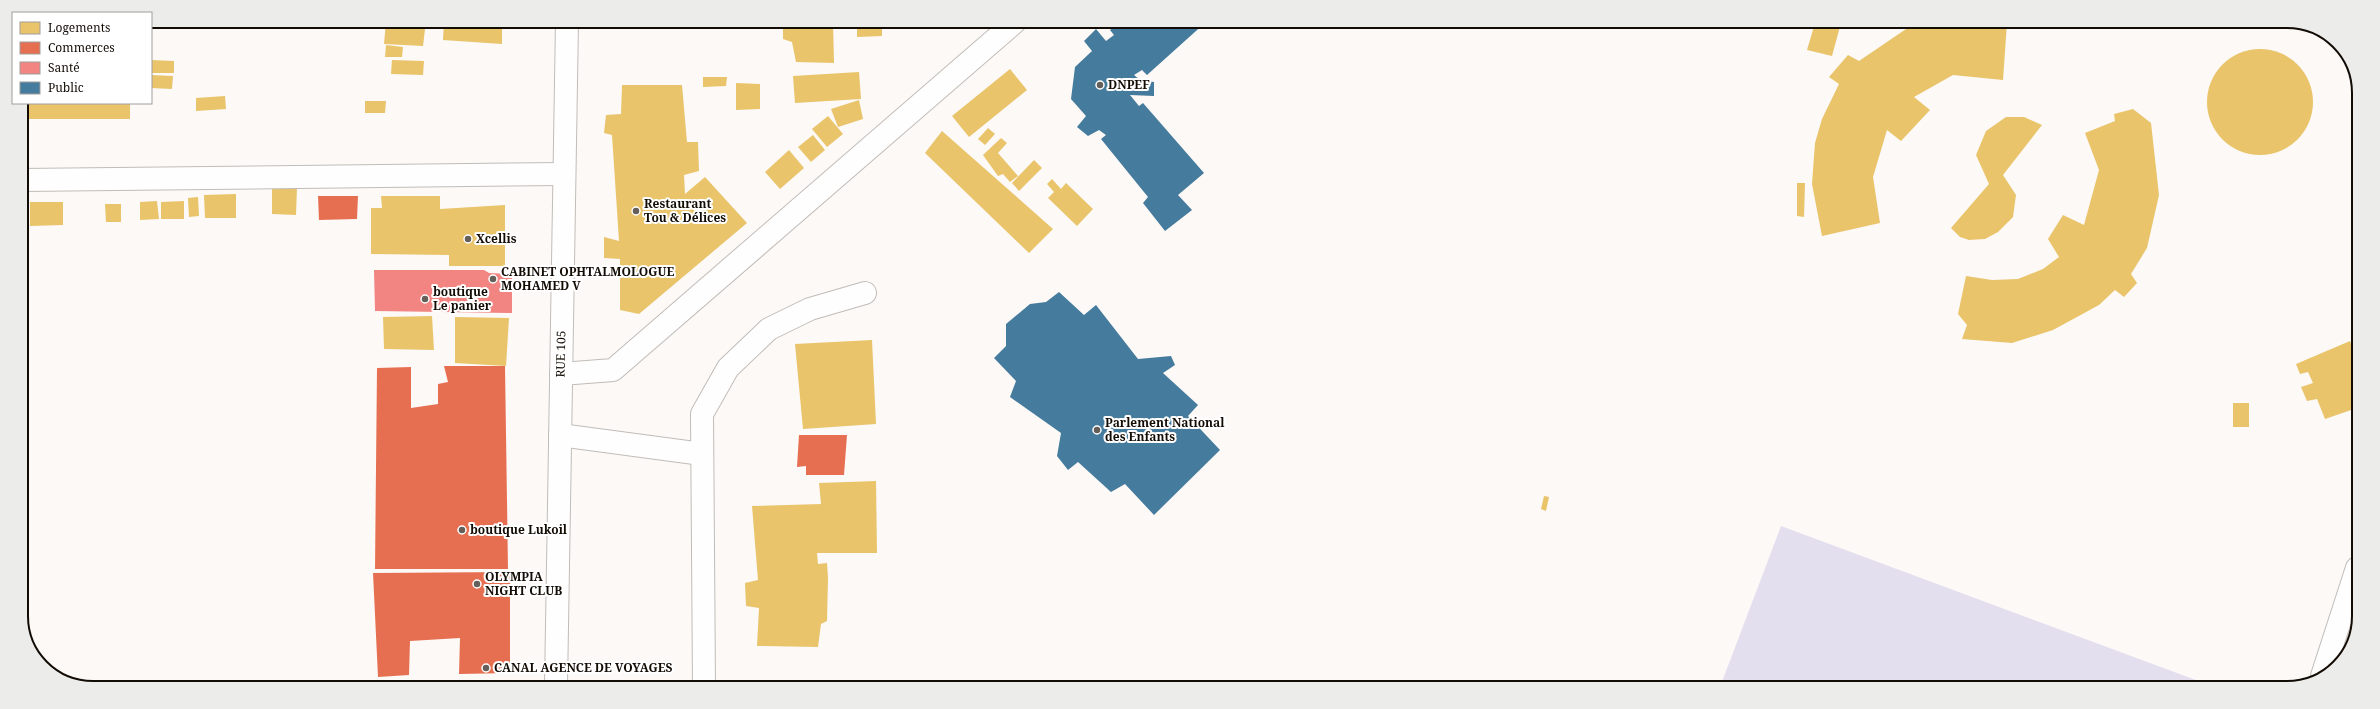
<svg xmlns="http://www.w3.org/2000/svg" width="2380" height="709" font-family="'Noto Serif',serif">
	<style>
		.green { fill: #e3dfee }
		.homes { fill: #e9c46a }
		.shops { fill: #e76f51 }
		.health { fill: #f28482 }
		.public { fill: #457b9d }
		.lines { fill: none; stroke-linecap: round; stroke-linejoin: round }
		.minor-casing { stroke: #c1bcb7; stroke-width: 24 }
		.tertiary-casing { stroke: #c1bcb7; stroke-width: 24 }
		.minor { stroke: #fffefe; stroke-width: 22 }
		.tertiary { stroke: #fffefe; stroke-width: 22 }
		.poi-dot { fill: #655f5a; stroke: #fff; stroke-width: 1.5 }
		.labels { text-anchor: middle; stroke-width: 4; stroke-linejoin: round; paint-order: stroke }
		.poi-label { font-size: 12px; font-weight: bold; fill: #130c05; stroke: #fff; text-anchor: start }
		.street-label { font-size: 12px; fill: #130c05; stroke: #fff }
		.rim { fill: none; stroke: #130c05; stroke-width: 2 }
	</style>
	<rect width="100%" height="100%" fill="#fcf9f7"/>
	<path class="green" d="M1781 526 2212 686 2211 688 1720 687Z"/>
	<g class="homes">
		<path d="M386 21H426L423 46 384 44Z"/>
		<path d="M444 21H502V44L443 40Z"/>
		<path d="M783 22H833L834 63 796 62 792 42 783 39Z"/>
		<path d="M857 22H882V36L857 37Z"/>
		<path d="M891 22H906V24L890 25Z"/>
		<path d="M1815 23H1841L1832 56 1807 50Z"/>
		<path d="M1925 23H2007L2003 80 1953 75 1914 97 1930 110 1901 141 1887 130 1873 177 1880 223 1822 236 1812 184 1815 143 1822 119 1839 84 1829 77 1848 55 1859 61 1909 27Z"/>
		<path d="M386 45 403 47 402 57H385Z"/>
		<circle cx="2260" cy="102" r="53"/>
		<path d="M151 60 174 61V73H151Z"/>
		<path d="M392 60 424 61 423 75 391 74Z"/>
		<path d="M1010 69 1027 90 969 137 952 116Z"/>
		<path d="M859 72 861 99 795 103 793 76Z"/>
		<path d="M151 75 173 76 172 89 151 88Z"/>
		<path d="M703 77H727L726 86 703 87Z"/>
		<path d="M736 83 760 84V109L736 110Z"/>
		<path d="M622 85H682L687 142H698L699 171 684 175 685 194 705 177 747 223 639 314 620 310V259L604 258V237L619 241 612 135 604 133 606 115 621 114Z"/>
		<path d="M225 96 226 109 196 111V98Z"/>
		<path d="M859 100 863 119 838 127 831 109Z"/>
		<path d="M365 101H386L385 113H365Z"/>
		<rect x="25" y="103" width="105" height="16"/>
		<path d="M21 108H23V119L21 120Z"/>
		<path d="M2133 109 2151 123 2159 195 2147 248 2131 274 2137 283 2124 297 2115 290 2099 305 2053 330 2012 343 1962 339 1967 325 1958 314 1966 276 1992 280 2018 279 2043 269 2059 257 2048 239 2063 215 2084 225 2099 170 2085 133 2115 121 2114 114Z"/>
		<path d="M828 116 843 134 827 147 812 129Z"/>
		<path d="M2006 117H2024L2042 125 2003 175 2016 195 2013 217 1998 232 1985 239 1969 240 1960 237 1951 228 1989 184 1976 155 1986 131Z"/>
		<path d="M988 128 995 134 985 145 978 139Z"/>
		<path d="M942 131 1053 229 1029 253 925 153Z"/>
		<path d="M813 135 825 150 811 162 798 147Z"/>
		<path d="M1001 138 1007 143 998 153 1018 176 1010 182 1003 174 998 176 983 155Z"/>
		<path d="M789 150 804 168 780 189 765 172Z"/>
		<path d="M1034 160 1042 168 1019 191 1012 183Z"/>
		<path d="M1052 179 1061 189 1066 183 1093 209 1077 226 1048 198 1054 192 1047 184Z"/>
		<path d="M1797 183H1805L1804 217 1797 216Z"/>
		<path d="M272 187H297L296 215 272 214Z"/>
		<path d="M236 194V218H205L204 195Z"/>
		<path d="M381 196H440V209L505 205V266H449V255L371 254V208H382Z"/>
		<path d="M198 197 199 216 189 217 188 198Z"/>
		<path d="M157 201 159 219 140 220V202Z"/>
		<path d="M184 201V219H161V202Z"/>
		<path d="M30 202H63V225L30 226Z"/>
		<path d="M105 204H121V222H106Z"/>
		<path d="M432 316 434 350 384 349 383 317Z"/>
		<path d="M455 317 509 318 506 366 455 363Z"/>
		<path d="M872 340 876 424 803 429 795 344Z"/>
		<path d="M2350 341 2358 358 2357 408 2325 419 2317 399 2307 401 2301 387 2313 383 2308 372 2300 374 2296 364Z"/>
		<rect x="2233" y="403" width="16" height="24"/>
		<path d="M876 481 877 553H817L818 564 827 563 828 578 827 621 821 624 818 647 757 646 759 608 746 606 745 583 758 580 752 506 821 504 819 483Z"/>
		<path d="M1544 496 1549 497 1546 511 1541 509Z"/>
	</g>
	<g class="shops">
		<path d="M318 196H358L357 219 319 220Z"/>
		<path d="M444 366H505L508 569H375L377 368 411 367V408L438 404V384L448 382Z"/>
		<path d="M799 435H847L844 475H806V466L797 467Z"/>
		<path d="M510 572V673L459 674 460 638 410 641 409 675 378 677 373 573Z"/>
	</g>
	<path class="health" d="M374 270H484L489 273 512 274V313L375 311Z"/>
	<g class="public">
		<path d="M1119 22H1206L1147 75 1142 70 1134 75 1140 80 1154 82V96L1130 95 1139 106 1143 103 1204 173 1178 195 1192 210 1165 231 1143 203 1148 197 1101 139 1106 135 1099 130 1088 136 1077 127 1086 116 1071 99 1075 67 1092 51 1084 41 1096 29 1106 41 1114 35 1110 30Z"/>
		<path d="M1059 292 1084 315 1096 305 1138 359 1171 356 1175 365 1163 373 1198 405 1188 416 1220 450 1154 515 1125 484 1111 492 1078 462 1068 470 1057 456 1061 433 1010 397 1016 381 994 358 1006 346V324L1030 304 1046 302Z"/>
	</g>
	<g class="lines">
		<defs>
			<g id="minor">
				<path d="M21 180 564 174"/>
				<path d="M561 374 613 370 1015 22"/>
				<path d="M560 435 702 454"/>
				<path d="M2322 676 2357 568"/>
				<path d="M704 686 702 414 728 368 769 329 810 309 865 293"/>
			</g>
			<path id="tertiary" d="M556 686 567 22"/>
		</defs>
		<use href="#minor" class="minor-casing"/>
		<use href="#tertiary" class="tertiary-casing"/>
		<use href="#minor" class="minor"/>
		<use href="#tertiary" class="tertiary"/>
	</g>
	<g class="poi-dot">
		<circle cx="1100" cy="85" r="4"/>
		<circle cx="636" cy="211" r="4"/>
		<circle cx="468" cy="239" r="4"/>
		<circle cx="493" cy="279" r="4"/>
		<circle cx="425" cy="299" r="4"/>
		<circle cx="1097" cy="430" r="4"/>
		<circle cx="462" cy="530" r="4"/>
		<circle cx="477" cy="584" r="4"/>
		<circle cx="486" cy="668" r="4"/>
	</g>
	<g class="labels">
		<g class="poi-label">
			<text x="1108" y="89">DNPEF</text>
			<text x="644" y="208">Restaurant<tspan x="644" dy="14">Tou &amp; Délices</tspan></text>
			<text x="476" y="243">Xcellis</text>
			<text x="501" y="276">CABINET OPHTALMOLOGUE<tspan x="501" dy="14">MOHAMED V</tspan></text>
			<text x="433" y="296">boutique<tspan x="433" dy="14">Le panier</tspan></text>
			<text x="1105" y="427">Parlement National<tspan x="1105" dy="14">des Enfants</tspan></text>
			<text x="470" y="534">boutique Lukoil</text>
			<text x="485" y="581">OLYMPIA<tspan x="485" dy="14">NIGHT CLUB</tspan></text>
			<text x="494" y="672">CANAL AGENCE DE VOYAGES</text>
		</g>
		<g class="street-label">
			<text transform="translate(561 354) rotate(-89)" y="4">RUE 105</text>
		</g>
	</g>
	<path d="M0 0H2380V709H0ZM93 28H2287A65 65 0 0 1 2352 93V616A65 65 0 0 1 2287 681H93A65 65 0 0 1 28 616V93A65 65 0 0 1 93 28Z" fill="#ececeb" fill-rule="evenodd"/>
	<path class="rim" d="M93 28H2287A65 65 0 0 1 2352 93V616A65 65 0 0 1 2287 681H93A65 65 0 0 1 28 616V93A65 65 0 0 1 93 28Z"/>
	<rect x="12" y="12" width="140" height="92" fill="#ffffff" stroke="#a19e9b"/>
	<rect x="20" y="22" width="20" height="12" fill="#e9c46a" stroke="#a19e9b"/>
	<text x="48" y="32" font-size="12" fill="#130c05">Logements</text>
	<rect x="20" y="42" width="20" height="12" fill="#e76f51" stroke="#a19e9b"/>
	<text x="48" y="52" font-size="12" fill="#130c05">Commerces</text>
	<rect x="20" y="62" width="20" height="12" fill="#f28482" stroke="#a19e9b"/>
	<text x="48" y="72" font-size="12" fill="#130c05">Santé</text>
	<rect x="20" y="82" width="20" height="12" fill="#457b9d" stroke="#a19e9b"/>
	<text x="48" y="92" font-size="12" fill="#130c05">Public</text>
</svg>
